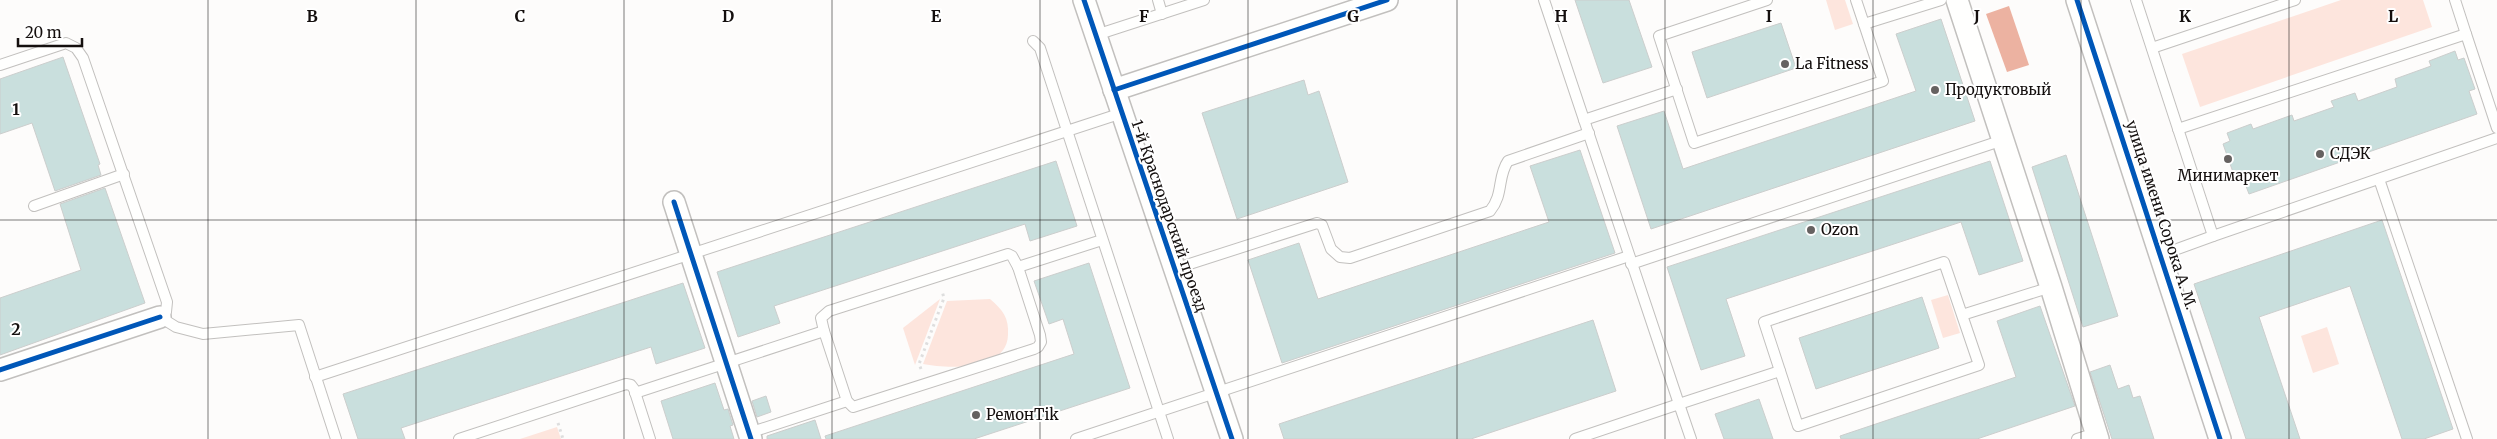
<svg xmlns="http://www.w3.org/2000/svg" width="2497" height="439" font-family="Merriweather,serif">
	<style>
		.green { fill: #fde5dd }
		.water { fill: #ecb2a1 }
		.building { fill: #c9dfdd; stroke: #cccecd }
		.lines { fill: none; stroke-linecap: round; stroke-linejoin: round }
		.lane-casing { stroke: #c2c0be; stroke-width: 12 }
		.street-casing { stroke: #c2c0be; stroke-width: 24 }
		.path { stroke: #dedede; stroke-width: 3; stroke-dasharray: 2.5 4; stroke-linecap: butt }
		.lane { stroke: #fffffe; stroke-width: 10 }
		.street { stroke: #fffffe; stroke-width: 21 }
		.cycleway-casing { stroke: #fff; stroke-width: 8 }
		.cycleway { stroke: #0057b8; stroke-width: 5 }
		.grid { fill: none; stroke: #140f0e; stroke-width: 1; stroke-opacity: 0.55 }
		.poi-dot { fill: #666261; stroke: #fff; stroke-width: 2 }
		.labels { text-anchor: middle; stroke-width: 4; stroke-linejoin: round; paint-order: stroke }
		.poi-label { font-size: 15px; fill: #140f0e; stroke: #fff; text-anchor: start }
		.street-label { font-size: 15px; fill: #140f0e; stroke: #fff }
		.grid-label { font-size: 16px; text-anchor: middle; font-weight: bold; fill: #140f0e; stroke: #fff; stroke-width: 4; stroke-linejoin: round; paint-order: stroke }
	</style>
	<rect width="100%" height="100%" fill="#fdfcfb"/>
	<g class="green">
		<path d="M1826 0H1845L1853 24 1835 30Z"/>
		<path d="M2341 0H2423L2432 27 2200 107 2182 54Z"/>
		<path d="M1948 295 1960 333 1943 338 1931 300Z"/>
		<path d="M940 299 915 365 903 328Z"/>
		<path d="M990 299C1003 310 1009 318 1008 335 1007 371 949 369 923 364L947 301Z"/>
		<path d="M2327 327 2339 364 2313 373 2301 336Z"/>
		<path d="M557 427 561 439H520Z"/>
	</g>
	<path class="water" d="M2009 6 2029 65 2007 72 1986 14Z"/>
	<g class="building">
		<path d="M1575 0H1629L1652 67 1603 83Z"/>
		<path d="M1941 19 1975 121 1651 229 1617 126 1664 111 1683 169 1916 91 1896 34Z"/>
		<path d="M1781 23 1796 68 1707 98 1692 52Z"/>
		<path d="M2455 51 2458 60 2464 58 2475 89 2469 91 2477 114 2249 194 2241 173 2234 175 2223 144 2230 141 2227 133 2251 124 2253 129 2292 115 2294 121 2334 107 2331 101 2355 93 2358 101 2397 87 2395 79 2431 66 2429 61Z"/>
		<path d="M63 57 100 164 98 165 101 175 55 191 32 123 0 134V79Z"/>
		<path d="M1304 80 1308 95 1319 91 1348 182 1237 219 1202 113Z"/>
		<path d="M1580 150 1615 253 1282 363 1248 260 1299 243 1318 299 1549 222 1530 166Z"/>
		<path d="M2066 155 2118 316 2083 327 2032 167Z"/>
		<path d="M1056 161 1077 226 1030 241 1025 224 774 306 780 323 738 337 717 272Z"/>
		<path d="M1990 161 2023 261 1979 275 1961 222 1726 299 1745 356 1701 370 1667 267Z"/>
		<path d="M105 188 145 303 0 355V298L81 270 60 204Z"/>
		<path d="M2382 220 2453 429 2424 439H2402L2350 286 2259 317 2300 439H2246L2194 284Z"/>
		<path d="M1089 263 1130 388 974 439H826L825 436 1074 354 1063 319 1049 324 1034 281Z"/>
		<path d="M683 283 705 348 656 364 651 347 401 428 405 439H358L343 394Z"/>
		<path d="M1922 297 1939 348 1816 389 1799 338Z"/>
		<path d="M2040 306 2075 406 1977 439H1841L1840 436 2016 377 1997 321Z"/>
		<path d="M1593 320 1616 391 1471 439H1284L1279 424Z"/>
		<path d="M2110 365 2118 389 2129 385 2133 398 2140 396 2154 439H2112L2090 372Z"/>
		<path d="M715 383 724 410 728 409 733 425 730 426 734 439H673L661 401Z"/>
		<path d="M766 396 771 412 757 417 752 401Z"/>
		<path d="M1759 399 1773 439H1724L1715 414Z"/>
		<path d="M815 420 821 439H767V436Z"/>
	</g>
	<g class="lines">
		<defs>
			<g id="lane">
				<path d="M1158 0 1162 14"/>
				<path d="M1544 0 1679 404 1780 371"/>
				<path d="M1767 0 1659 36 1694 143 1883 81 1856 0"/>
				<path d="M2136 0 2213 236 2161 255"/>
				<path d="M2455 0 2466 34"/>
				<path d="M1864 24 1941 0"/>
				<path d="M1096 35 1204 0"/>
				<path d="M1033 41 1040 48 1168 439"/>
				<path d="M2152 48 2295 0"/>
				<path d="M0 65 66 43 76 48 83 58 167 302 166 312 160 317 176 327 203 334 299 325 336 439"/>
				<path d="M1584 120 1677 89"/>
				<path d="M2178 129 2466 34 2497 128"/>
				<path d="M2379 179 2467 439"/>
				<path d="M34 206 124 174"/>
				<path d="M2213 236 2497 138"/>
				<path d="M1631 264 2003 140"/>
				<path d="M1174 269 1317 223 1322 225 1331 249 1340 257 1350 258 1490 211C1504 194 1497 177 1508 161L1589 133"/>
				<path d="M1962 315 1979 365 1798 426 1764 322 1944 262 1962 315 2051 287"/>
				<path d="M824 331 847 401 853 407 1034 349 1038 347 1041 342 1040 335 1018 267"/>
				<path d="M315 377 1122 113"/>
				<path d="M635 393 824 331 821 318 829 311 1008 254 1012 256 1018 267 1102 240"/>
				<path d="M749 433 847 401"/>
				<path d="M459 439 626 384 631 385 634 389 650 439"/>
				<path d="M1076 439 1629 256"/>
				<path d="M1575 439 1679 404 1691 439"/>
				<path d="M2077 439 2096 433"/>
			</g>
			<g id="street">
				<path d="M1084 0 1232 439"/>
				<path d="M1957 0 2051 287 2098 439"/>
				<path d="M2077 0 2220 439"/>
				<path d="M1114 90 1387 0"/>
				<path d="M674 202 751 439"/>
				<path d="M0 370 160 317"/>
			</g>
		</defs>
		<use href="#lane" class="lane-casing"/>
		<use href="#street" class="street-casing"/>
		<g class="path">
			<path d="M921 369 919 364 944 298 942 291"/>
			<path d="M558 423 563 439"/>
		</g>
		<use href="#lane" class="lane"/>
		<use href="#street" class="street"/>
		<defs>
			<g id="cycleway">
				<path d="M1084 0 1232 439"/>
				<path d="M2077 0 2220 439"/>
				<path d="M1114 90 1387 0"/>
				<path d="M674 202 751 439"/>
				<path d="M0 370 160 317"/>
			</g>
		</defs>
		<use href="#cycleway" class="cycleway-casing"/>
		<use href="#cycleway" class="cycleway"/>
	</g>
	<path class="grid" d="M208 0V439M416 0V439M624 0V439M832 0V439M1040 0V439M1248 0V439M1457 0V439M1665 0V439M1873 0V439M2081 0V439M2289 0V439M0 220H2497"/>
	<g class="poi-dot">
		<circle cx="1785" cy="64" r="5"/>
		<circle cx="1935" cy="90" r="5"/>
		<circle cx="2320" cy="154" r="5"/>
		<circle cx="2228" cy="159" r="5"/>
		<circle cx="1811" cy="230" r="5"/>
		<circle cx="976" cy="415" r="5"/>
	</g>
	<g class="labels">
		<g class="poi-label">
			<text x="1795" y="69">La Fitness</text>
			<text x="1945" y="95">Продуктовый</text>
			<text x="2330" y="159">СДЭК</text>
			<text x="2228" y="181" text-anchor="middle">Минимаркет</text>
			<text x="1821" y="235">Ozon</text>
			<text x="986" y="420">РемонTik</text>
		</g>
		<g class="street-label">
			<text transform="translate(2161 215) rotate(72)" y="5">улица имени Сорока А. М.</text>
			<text transform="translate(1169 216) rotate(71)" y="5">1-й Краснодарский проезд</text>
		</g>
	</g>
	<g class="grid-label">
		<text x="312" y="22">B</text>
		<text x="520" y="22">C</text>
		<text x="728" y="22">D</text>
		<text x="936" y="22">E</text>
		<text x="1144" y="22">F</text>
		<text x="1353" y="22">G</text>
		<text x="1561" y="22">H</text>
		<text x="1769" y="22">I</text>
		<text x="1977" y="22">J</text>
		<text x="2185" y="22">K</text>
		<text x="2393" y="22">L</text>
		<text x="16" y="115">1</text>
		<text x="16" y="335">2</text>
	</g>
	<path d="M18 38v8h64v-8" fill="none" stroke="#140f0e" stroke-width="2.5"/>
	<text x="25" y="38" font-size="15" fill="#140f0e" stroke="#ffffff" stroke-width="4" paint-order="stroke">20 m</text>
</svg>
